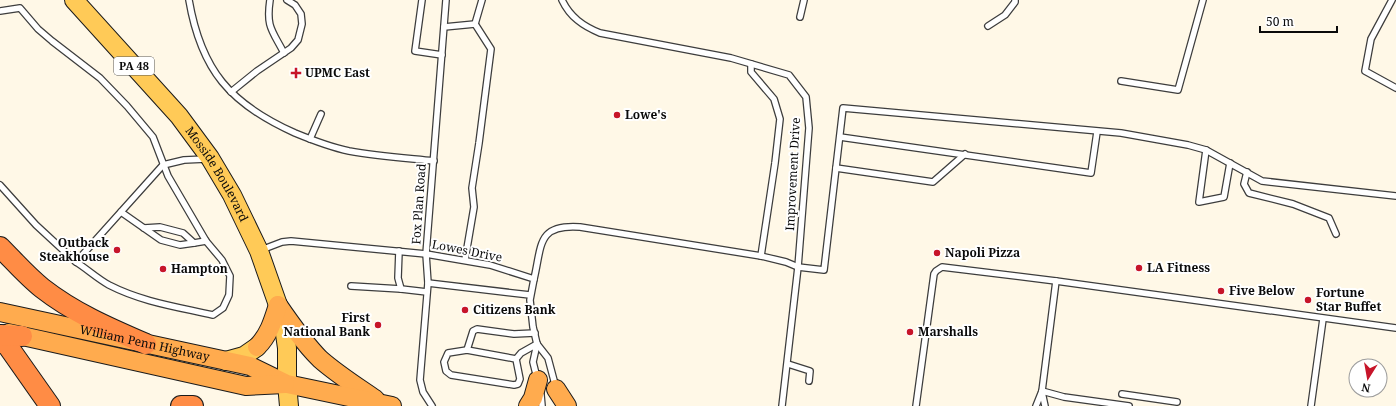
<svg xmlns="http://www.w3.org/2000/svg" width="1396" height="406" font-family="'Noto Serif',serif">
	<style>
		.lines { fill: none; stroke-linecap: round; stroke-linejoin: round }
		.service-casing { stroke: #3d3d3d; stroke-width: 8 }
		.primary-casing { stroke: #1b1b1b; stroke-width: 20 }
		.trunk-casing { stroke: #1b1b1b; stroke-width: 20 }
		.motorway-casing { stroke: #1b1b1b; stroke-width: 22 }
		.service { stroke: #fff; stroke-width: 5.5 }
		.primary { stroke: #ffca57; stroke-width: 18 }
		.trunk { stroke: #ffab4e; stroke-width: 18 }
		.motorway { stroke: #ff8c45; stroke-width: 20 }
		.poi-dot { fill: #c7152a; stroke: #fff; stroke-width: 1.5 }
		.labels { text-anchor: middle; stroke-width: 4; stroke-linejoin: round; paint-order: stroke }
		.shield { fill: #fff; stroke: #545454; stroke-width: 1 }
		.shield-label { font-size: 11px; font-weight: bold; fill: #0a0a0a }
		.poi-label { font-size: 12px; font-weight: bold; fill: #0a0a0a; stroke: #fff; text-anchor: start }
		.street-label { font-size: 12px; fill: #0a0a0a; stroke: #fff }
	</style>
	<rect width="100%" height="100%" fill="#fff8e7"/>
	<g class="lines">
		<defs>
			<g id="service">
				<path d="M189 0C201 70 230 104 295 133 312 140 330 147 349 151 377 156 405 158 434 161"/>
				<path d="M270 0C266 27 272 30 284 53"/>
				<path d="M422 0 415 51 442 55"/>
				<path d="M562 0C570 17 583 26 600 33L731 58 789 75 806 97 809 128 798 267 782 406"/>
				<path d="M1392 0 1371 39 1365 71 1396 88"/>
				<path d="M0 11 20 8 38 29 52 41 100 78 127 106 153 137 168 176 206 241 222 260 230 276 229 295 223 308 213 315C178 307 142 302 109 285 98 279 87 269 76 262"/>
				<path d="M800 17 804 0"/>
				<path d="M475 24 482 0"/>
				<path d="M988 26 1005 15 1015 2V0"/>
				<path d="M444 27 475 24 491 49 479 143 472 188 474 207 465 260"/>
				<path d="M751 64V72L774 99 780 119 775 163 761 256"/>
				<path d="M1121 81 1178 90 1203 0"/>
				<path d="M231 92 257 71 291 48 298 40 302 24 301 14 295 5 287 0"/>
				<path d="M840 137 1091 173 1097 132"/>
				<path d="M310 139 321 114"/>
				<path d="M1206 150 1199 202 1224 197 1230 163"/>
				<path d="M836 168 933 182 965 154"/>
				<path d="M1247 172 1244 184 1249 193 1293 204 1329 218 1336 234"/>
				<path d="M0 185 36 225 76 262 163 165 184 160 206 159"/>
				<path d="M121 212 161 240 180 245 194 243"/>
				<path d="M144 228 160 227 183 233 194 243 206 241"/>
				<path d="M261 250 282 242 291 241 426 254 490 265 534 279 530 300 533 327 537 344 548 358 556 388"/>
				<path d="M399 251 398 278 401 289"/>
				<path d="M534 279C542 245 537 224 580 227L761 256 786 262 798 267 824 270 843 108 1121 133 1188 145 1206 150 1262 181 1396 196"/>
				<path d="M428 283 530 295"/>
				<path d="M351 286 401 289 427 292"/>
				<path d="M467 350 516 359 520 379 518 384 514 385 451 375 446 371 444 362 448 353Z"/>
				<path d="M467 350 473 331 477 329 514 334 535 333"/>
				<path d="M516 359 521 353 537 344"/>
				<path d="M788 364 810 371 809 381"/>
				<path d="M537 378 533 362 537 344"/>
				<path d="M1042 391 1064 397 1129 406"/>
				<path d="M1042 392 1045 406"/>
				<path d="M1122 394 1177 402"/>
				<path d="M541 395 542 406"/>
				<path d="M432 406 423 392 420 380 428 283 426 254 446 0"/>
				<path d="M916 406 934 274 936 271 942 267 1056 281 1396 328"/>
				<path d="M1036 406 1042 391 1056 281"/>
				<path d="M1311 406 1323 319"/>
			</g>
			<g id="primary">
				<path id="s1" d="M74 0 179 116 210 158 232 195 259 251 278 305 284 327 287 348V384L289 406"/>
				<path d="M226 361 244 356 257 347"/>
			</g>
			<g id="trunk">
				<path d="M278 305C291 324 304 343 320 359 337 374 356 386 375 399"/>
				<path id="s2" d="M0 312 250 366 287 384 392 406"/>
				<path d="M9 333 246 386 285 384"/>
				<path d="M257 347C269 335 273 321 278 305"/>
				<path d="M556 389 567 406"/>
				<path d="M528 406 533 398 538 380"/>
			</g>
			<g id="motorway">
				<path d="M0 247C14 261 27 276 42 288 74 313 109 328 146 344"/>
				<path d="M0 335 50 406"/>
				<path d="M0 335 22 336"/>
				<path d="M181 406H193"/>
			</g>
		</defs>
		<use href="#service" class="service-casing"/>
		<use href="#primary" class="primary-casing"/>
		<use href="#trunk" class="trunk-casing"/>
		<use href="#motorway" class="motorway-casing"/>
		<use href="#service" class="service"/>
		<use href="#primary" class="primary"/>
		<use href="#trunk" class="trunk"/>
		<use href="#motorway" class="motorway"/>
	</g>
	<g class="poi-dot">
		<path d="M294 67h4v4h4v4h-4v4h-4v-4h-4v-4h4z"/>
		<circle cx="617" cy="115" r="4"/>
		<circle cx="117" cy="250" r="4"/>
		<circle cx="937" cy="253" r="4"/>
		<circle cx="1139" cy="268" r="4"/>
		<circle cx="163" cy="269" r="4"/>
		<circle cx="1221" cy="291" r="4"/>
		<circle cx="1308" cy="300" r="4"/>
		<circle cx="465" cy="310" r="4"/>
		<circle cx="378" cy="325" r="4"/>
		<circle cx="910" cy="332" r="4"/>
	</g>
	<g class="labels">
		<rect class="shield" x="114" y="57" width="40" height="18" rx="3"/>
		<g class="shield-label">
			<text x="134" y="70">PA 48</text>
		</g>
		<g class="poi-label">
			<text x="305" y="77">UPMC East</text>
			<text x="625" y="119">Lowe's</text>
			<text x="109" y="247" text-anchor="end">Outback<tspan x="109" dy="14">Steakhouse</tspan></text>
			<text x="945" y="257">Napoli Pizza</text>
			<text x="1147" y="272">LA Fitness</text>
			<text x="171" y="273">Hampton</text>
			<text x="1229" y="295">Five Below</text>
			<text x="1316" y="297">Fortune<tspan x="1316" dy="14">Star Buffet</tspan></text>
			<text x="473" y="314">Citizens Bank</text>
			<text x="370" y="322" text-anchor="end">First<tspan x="370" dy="14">National Bank</tspan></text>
			<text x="918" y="336">Marshalls</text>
		</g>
		<g class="street-label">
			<text dy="4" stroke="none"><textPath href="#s1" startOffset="226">Mosside Boulevard</textPath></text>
			<text transform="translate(793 174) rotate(-87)" y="4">Improvement Drive</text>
			<text transform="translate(419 204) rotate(-86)" y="4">Fox Plan Road</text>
			<text transform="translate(467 251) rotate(11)" y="4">Lowes Drive</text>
			<text dy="4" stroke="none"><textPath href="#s2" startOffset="148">William Penn Highway</textPath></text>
		</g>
	</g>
	<g transform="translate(1368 378) rotate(191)"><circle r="19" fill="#ffffff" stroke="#9d9d9d"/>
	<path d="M0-3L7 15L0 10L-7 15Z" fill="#c7152a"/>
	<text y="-6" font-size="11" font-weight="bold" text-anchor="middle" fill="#0a0a0a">N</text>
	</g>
	<path d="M1260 26v6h77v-6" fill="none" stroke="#0a0a0a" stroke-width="2"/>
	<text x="1266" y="26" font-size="12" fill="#0a0a0a" stroke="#ffffff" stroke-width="3" paint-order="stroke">50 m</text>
</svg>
